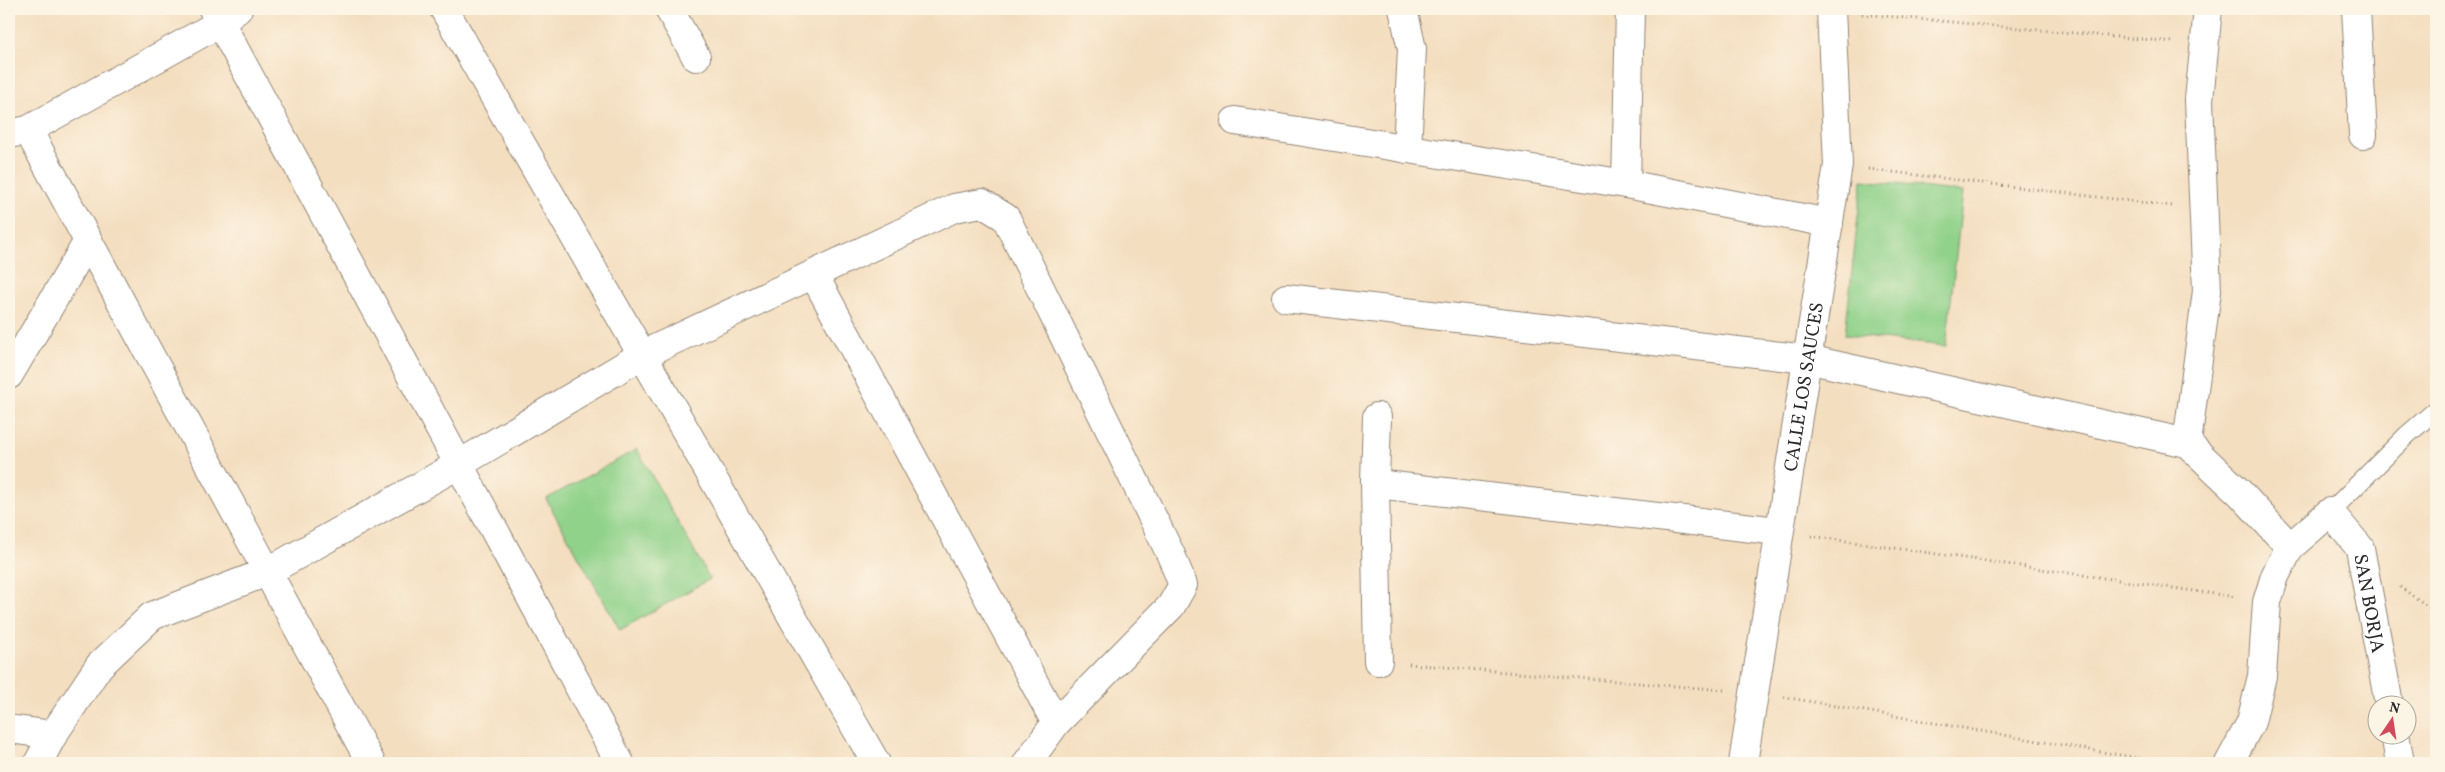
<svg xmlns="http://www.w3.org/2000/svg" width="2445" height="772" font-family="Vollkorn,serif">
	<style>
		.green { fill: #90d28a; stroke: #5e7e5a }
		.lines { fill: none; stroke-linecap: round; stroke-linejoin: round }
		.lane-casing { stroke: #908476; stroke-width: 20 }
		.street-casing { stroke: #908476; stroke-width: 30 }
		.path { stroke: #908476; stroke-width: 3; stroke-dasharray: 1 4; stroke-linecap: butt }
		.lane { stroke: #fff; stroke-width: 18 }
		.street { stroke: #fff; stroke-width: 28 }
		.labels { text-anchor: middle; stroke-width: 4; stroke-linejoin: round; paint-order: stroke }
		.street-label { font-size: 19px; fill: #2b2b2b; stroke: #fcf5e5 }
	</style>
	<rect width="100%" height="100%" fill="#fcf5e5"/>
	<filter id="ink" filterUnits="userSpaceOnUse"><feTurbulence type="fractalNoise" baseFrequency=".02" numOctaves="2"/><feDisplacementMap in="SourceGraphic" scale="10" xChannelSelector="R" yChannelSelector="G"/><feConvolveMatrix kernelMatrix="1 2 1 2 8 2 1 2 1" color-interpolation-filters="sRGB"/></filter>
	<filter id="wash" filterUnits="userSpaceOnUse"><feTurbulence type="fractalNoise" baseFrequency=".0096" numOctaves="4" result="noise"/><feDisplacementMap in="SourceGraphic" scale="20" xChannelSelector="R" yChannelSelector="G"/><feGaussianBlur stdDeviation="1.12" result="paint"/><feColorMatrix in="noise" values="0 0 0 0 0 0 0 0 0 0 0 0 0 0 0 0 0 1.4 0 .05"/><feComposite in="paint" operator="in"/></filter>
	<g filter="url(#wash)">
		<rect width="100%" height="100%" fill="#f4dec0"/>
		<g class="green">
			<path d="M1862 180 1963 192 1946 346 1845 335Z"/>
			<path d="M637 449 710 579 620 630 546 499Z"/>
		</g>
	</g>
	<g filter="url(#ink)">
		<g class="lines">
			<defs>
				<path id="lane" d="M2330 512 2407 435 2436 410"/>
				<g id="street">
					<path d="M213 9 620 763"/>
					<path d="M444 9 876 763"/>
					<path d="M669 9 696 57"/>
					<path d="M1403 9 1412 49 1407 149"/>
					<path d="M2208 9 2199 100 2207 291 2187 443 2240 493 2290 547"/>
					<path d="M2356 9 2363 135"/>
					<path d="M1235 121 1626 184 1829 223"/>
					<path d="M28 130 371 763"/>
					<path d="M9 134 28 130 220 23 238 9"/>
					<path d="M1626 184 1630 9"/>
					<path d="M814 275 1056 723"/>
					<path d="M1286 298 1807 359 2187 443"/>
					<path d="M9 375 88 241"/>
					<path d="M1377 417 1375 481 1378 661"/>
					<path d="M1375 481 1385 485 1778 531"/>
					<path d="M9 729 53 735"/>
					<path d="M2395 734 2400 763"/>
					<path d="M38 763 53 735 99 666 152 616 267 572 458 465 642 355 954 208 982 203 1006 218 1171 555 1183 585 1171 606 1056 723 1027 763"/>
					<path id="s1" d="M1743 763 1838 165 1831 9"/>
					<path id="s2" d="M2229 763 2251 722 2262 676 2267 602 2275 576 2290 547 2330 512 2360 548 2389 704"/>
				</g>
			</defs>
			<use href="#lane" class="lane-casing"/>
			<use href="#street" class="street-casing"/>
			<g class="path">
				<path d="M1862 14 2174 42"/>
				<path d="M1868 169 2172 206"/>
				<path d="M1811 536 2236 597"/>
				<path d="M2400 587 2436 612"/>
				<path d="M1409 664 1724 690"/>
				<path d="M1784 697 2166 763"/>
			</g>
			<use href="#lane" class="lane"/>
			<use href="#street" class="street"/>
		</g>
	</g>
	<g class="labels">
		<g class="street-label">
			<text dy="7" stroke="none"><textPath href="#s1" startOffset="381">CALLE LOS SAUCES</textPath></text>
			<text dy="7" stroke="none"><textPath href="#s2" startOffset="384">SAN BORJA</textPath></text>
		</g>
	</g>
	<rect width="2445" height="772" fill="none" stroke="#fcf5e5" stroke-width="30"/>
	<g transform="translate(2392 720) rotate(13)"><circle r="24" fill="#fcf5e5" stroke="#a8a49b"/>
	<path d="M0-4L9 19L0 12L-9 19Z" fill="#d1495b"/>
	<text y="-8" font-size="14" font-weight="bold" text-anchor="middle" fill="#2b2b2b">N</text>
	</g>
</svg>
